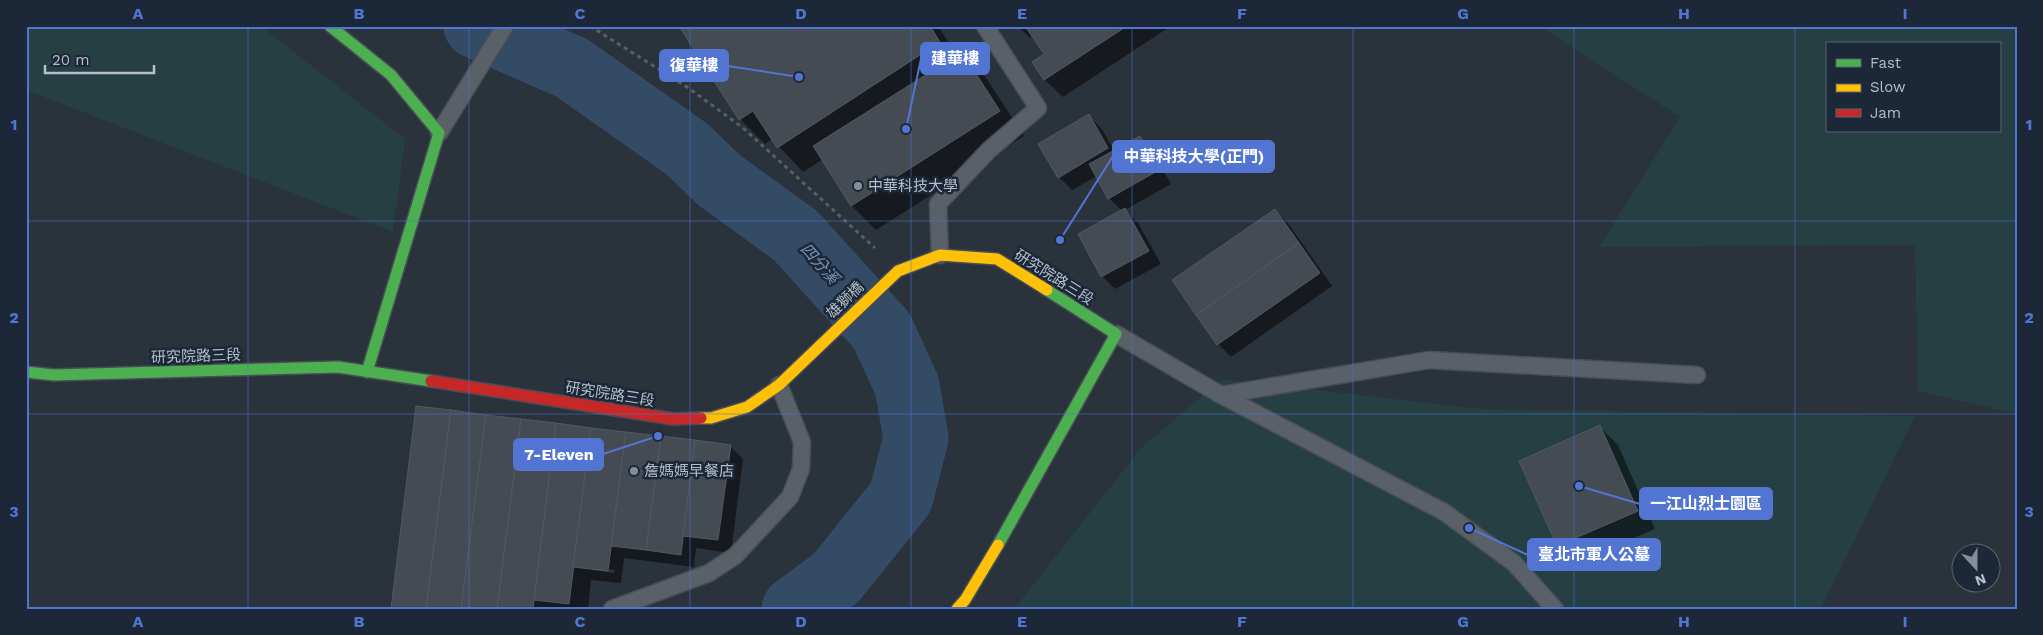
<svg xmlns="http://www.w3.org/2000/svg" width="2043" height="635" font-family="'Work Sans','Noto Sans TC',sans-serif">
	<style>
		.green { fill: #263f42; fill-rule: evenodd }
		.shadow { fill: #0007; fill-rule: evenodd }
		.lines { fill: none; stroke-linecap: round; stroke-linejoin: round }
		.river { stroke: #344b66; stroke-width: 65 }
		.building { fill: #444b53; stroke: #525962 }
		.lane-casing { stroke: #484e55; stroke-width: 19 }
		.fast-casing { stroke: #484e55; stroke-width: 14 }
		.slow-casing { stroke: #484e55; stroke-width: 14 }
		.jam-casing { stroke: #484e55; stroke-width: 14 }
		.path { stroke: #585f65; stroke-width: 3; stroke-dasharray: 4 4; stroke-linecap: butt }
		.lane { stroke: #5a6068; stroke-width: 16 }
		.fast { stroke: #4caf50; stroke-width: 11 }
		.slow { stroke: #ffc107; stroke-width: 11 }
		.jam { stroke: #c62828; stroke-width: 11 }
		.grid { fill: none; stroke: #5275d4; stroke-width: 1; stroke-opacity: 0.55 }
		.poi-dot { fill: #848d99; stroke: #1c2837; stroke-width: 2 }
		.labels { text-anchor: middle; stroke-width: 5; stroke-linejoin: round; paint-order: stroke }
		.poi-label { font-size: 15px; fill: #b4becc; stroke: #1c2837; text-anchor: start }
		.street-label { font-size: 15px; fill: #b4becc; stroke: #1c2837 }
		.water-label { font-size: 16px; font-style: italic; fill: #7996b6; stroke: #1c2837 }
		.leader { fill: none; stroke: #5275d4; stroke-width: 2 }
		.callout-dot { fill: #5275d4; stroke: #1c2837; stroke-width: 2 }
		.callout { fill: #5275d4; stroke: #5275d4; stroke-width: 2 }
		.callout-label { font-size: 16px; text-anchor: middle; font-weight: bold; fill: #fff }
		.neatline { fill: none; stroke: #5275d4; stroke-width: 2 }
		.grid-label { font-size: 16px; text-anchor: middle; font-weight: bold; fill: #5275d4 }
	</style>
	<rect width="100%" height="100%" fill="#2a323b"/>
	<g class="green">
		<path d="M26 26H261L405 139 393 232 26 90Z"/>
		<path d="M1539 26H2017V414L1918 391 1915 245 1599 247 1680 117ZM1827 44H1999V131H1827Z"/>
		<path d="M1222 379 1480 409 1915 416 1821 609H1014L1141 448Z"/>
	</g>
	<g class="shadow">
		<path d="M680 26H938L958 57 962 54 987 79 1024 136 876 230 851 205 823 159 803 172 772 139 765 144 740 119Z"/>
		<path d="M1018 26H1171L1063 97 1045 80 1034 62 1046 54 1034 36 1030 38Z"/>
		<path d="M1089 116 1102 129 1115 152 1139 138 1152 151 1171 184 1125 210 1138 223 1161 264 1115 289 1102 276 1122 211 1109 198 1097 176 1072 190 1059 177Z"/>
		<path d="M1275 210 1288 223 1332 286 1231 357 1218 344Z"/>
		<path d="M1600 427 1618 445 1655 529 1576 563 1558 545Z"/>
		<path d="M730 446 743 459 731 553 696 548 694 567 624 558 621 583 591 580 588 609H392ZM593 568 615 570 614 573 593 570Z"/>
	</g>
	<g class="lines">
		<path class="river" d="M476 26 572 68 687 149 719 180 795 235 882 331 907 386 916 438 901 497 836 578 794 609"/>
	</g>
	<g class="building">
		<path d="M679 26H930L940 42 777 148 753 111 739 120Z"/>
		<path d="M1025 26H1127L1044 80 1032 62 1044 54Z"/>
		<path d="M962 52 1000 111 851 206 813 146Z"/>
		<path d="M1089 114 1108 148 1058 178 1038 144Z"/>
		<path d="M1140 136 1159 170 1108 199 1089 164Z"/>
		<path d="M1125 208 1149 251 1101 277 1078 234Z"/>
		<path d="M1275 209 1299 243 1196 315 1172 280Z"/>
		<path d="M1299 243 1320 273 1217 345 1196 315Z"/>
		<path d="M416 406 451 410 426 609H391Z"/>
		<path d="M451 410 486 415 461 609H426Z"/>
		<path d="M486 415 521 419 497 609H461Z"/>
		<path d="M521 419 556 423 533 609H497Z"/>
		<path d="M556 423 591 428 569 604 534 600Z"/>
		<path d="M1600 425 1638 511 1557 546 1519 461Z"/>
		<path d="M591 428 626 432 608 571 573 567Z"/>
		<path d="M626 432 661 436 646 550 611 546Z"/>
		<path d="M661 436 695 440 681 555 646 550Z"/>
		<path d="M695 440 731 445 718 540 683 536Z"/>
	</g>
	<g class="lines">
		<defs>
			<g id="lane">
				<path d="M439 133 505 26"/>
				<path d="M940 255 938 204 989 150 1038 108 985 26"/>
				<path d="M1116 334 1221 395 1444 512 1514 563 1555 609"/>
				<path d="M1221 395 1429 360 1697 375"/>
				<path d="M612 609 709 573 735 556 790 497 801 469 802 442 779 385"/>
			</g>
			<g id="fast">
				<path d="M330 26 391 75 439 133 367 372"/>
				<path d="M26 372 54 375 338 367 431 381"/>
				<path d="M998 545 1116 334 1047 290"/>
			</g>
			<g id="slow">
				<path d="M701 418H711L747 407 779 385 898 271 940 255 997 259 1047 290"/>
				<path d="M957 609 965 600 998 545"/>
			</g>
			<path id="jam" d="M431 381 673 419 701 418"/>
		</defs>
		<use href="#lane" class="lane-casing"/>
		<use href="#fast" class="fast-casing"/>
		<use href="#slow" class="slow-casing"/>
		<use href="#jam" class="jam-casing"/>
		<path class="path" d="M590 26 687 87 742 127 875 248"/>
		<use href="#lane" class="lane"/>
		<use href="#fast" class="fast"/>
		<use href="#slow" class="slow"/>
		<use href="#jam" class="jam"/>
	</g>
	<path class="grid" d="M248 26V609M469 26V609M690 26V609M911 26V609M1132 26V609M1353 26V609M1574 26V609M1795 26V609M26 221H2017M26 414H2017"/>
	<g class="poi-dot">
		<circle cx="858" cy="186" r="5"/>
		<circle cx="634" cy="471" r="5"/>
	</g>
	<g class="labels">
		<g class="poi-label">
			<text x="868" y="191">中華科技大學</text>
			<text x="644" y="476">詹媽媽早餐店</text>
		</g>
		<g class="street-label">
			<text transform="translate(1054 277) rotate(32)" y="5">研究院路三段</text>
			<text transform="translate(845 300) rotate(-44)" y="5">雄獅橋</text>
			<text transform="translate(196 356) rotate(-2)" y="5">研究院路三段</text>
			<text transform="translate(610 394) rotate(9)" y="5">研究院路三段</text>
		</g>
		<g class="water-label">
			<text transform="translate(820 263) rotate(48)" y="6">四分溪</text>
		</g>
	</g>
	<path class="leader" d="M906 129L921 59M799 77L728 66M1060 240L1113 156M658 436L603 454M1579 486L1640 504M1469 528L1528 555"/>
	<g class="callout-dot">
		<circle cx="906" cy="129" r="5"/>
		<circle cx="799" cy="77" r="5"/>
		<circle cx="1060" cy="240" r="5"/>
		<circle cx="658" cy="436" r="5"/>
		<circle cx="1579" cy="486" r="5"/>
		<circle cx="1469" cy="528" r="5"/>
	</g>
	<g class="callout">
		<rect x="921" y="43" width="68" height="31" rx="5"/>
		<rect x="660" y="50" width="68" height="31" rx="5"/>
		<rect x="1113" y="141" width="161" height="31" rx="5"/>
		<rect x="514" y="439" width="89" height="31" rx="5"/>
		<rect x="1640" y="488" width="132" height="31" rx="5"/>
		<rect x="1528" y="539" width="132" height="31" rx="5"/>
	</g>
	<g class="callout-label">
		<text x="955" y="64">建華樓</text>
		<text x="694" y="71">復華樓</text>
		<text x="1194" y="162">中華科技大學(正門)</text>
		<text x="559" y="460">7-Eleven</text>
		<text x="1706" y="509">一江山烈士園區</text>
		<text x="1594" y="560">臺北市軍人公墓</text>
	</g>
	<rect width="2043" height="635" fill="none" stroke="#1c2837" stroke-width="55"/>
	<rect x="1826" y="42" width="175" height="90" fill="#1c2837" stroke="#596473"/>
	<rect x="1836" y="59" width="25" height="8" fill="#4caf50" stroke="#596473"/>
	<text x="1870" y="68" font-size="15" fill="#b4becc">Fast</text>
	<rect x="1836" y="84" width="25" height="8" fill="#ffc107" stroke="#596473"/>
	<text x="1870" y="92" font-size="15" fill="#b4becc">Slow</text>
	<rect x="1836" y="109" width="25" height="8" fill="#c62828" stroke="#596473"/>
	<text x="1870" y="118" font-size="15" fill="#b4becc">Jam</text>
	<g transform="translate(1976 568) rotate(159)"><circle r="24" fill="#1c2837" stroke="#596473"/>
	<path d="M0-4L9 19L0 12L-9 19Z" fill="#848d99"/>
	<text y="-8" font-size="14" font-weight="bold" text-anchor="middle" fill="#b4becc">N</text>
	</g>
	<path d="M45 65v8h109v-8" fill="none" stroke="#b4becc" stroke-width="2.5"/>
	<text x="52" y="65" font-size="15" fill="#b4becc" stroke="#1c2837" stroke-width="4" paint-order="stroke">20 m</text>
	<rect x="28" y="28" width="1988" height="580" class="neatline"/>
	<g class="grid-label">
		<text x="138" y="19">A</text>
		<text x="359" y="19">B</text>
		<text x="580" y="19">C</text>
		<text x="801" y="19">D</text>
		<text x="1022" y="19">E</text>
		<text x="1242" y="19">F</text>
		<text x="1463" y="19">G</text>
		<text x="1684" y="19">H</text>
		<text x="1905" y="19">I</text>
		<text x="14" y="130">1</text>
		<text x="2029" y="130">1</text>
		<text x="14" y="323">2</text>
		<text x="2029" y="323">2</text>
		<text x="14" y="517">3</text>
		<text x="2029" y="517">3</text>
		<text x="138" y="627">A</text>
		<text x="359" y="627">B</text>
		<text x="580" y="627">C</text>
		<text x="801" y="627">D</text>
		<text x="1022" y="627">E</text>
		<text x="1242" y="627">F</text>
		<text x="1463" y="627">G</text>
		<text x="1684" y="627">H</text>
		<text x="1905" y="627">I</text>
	</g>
</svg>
